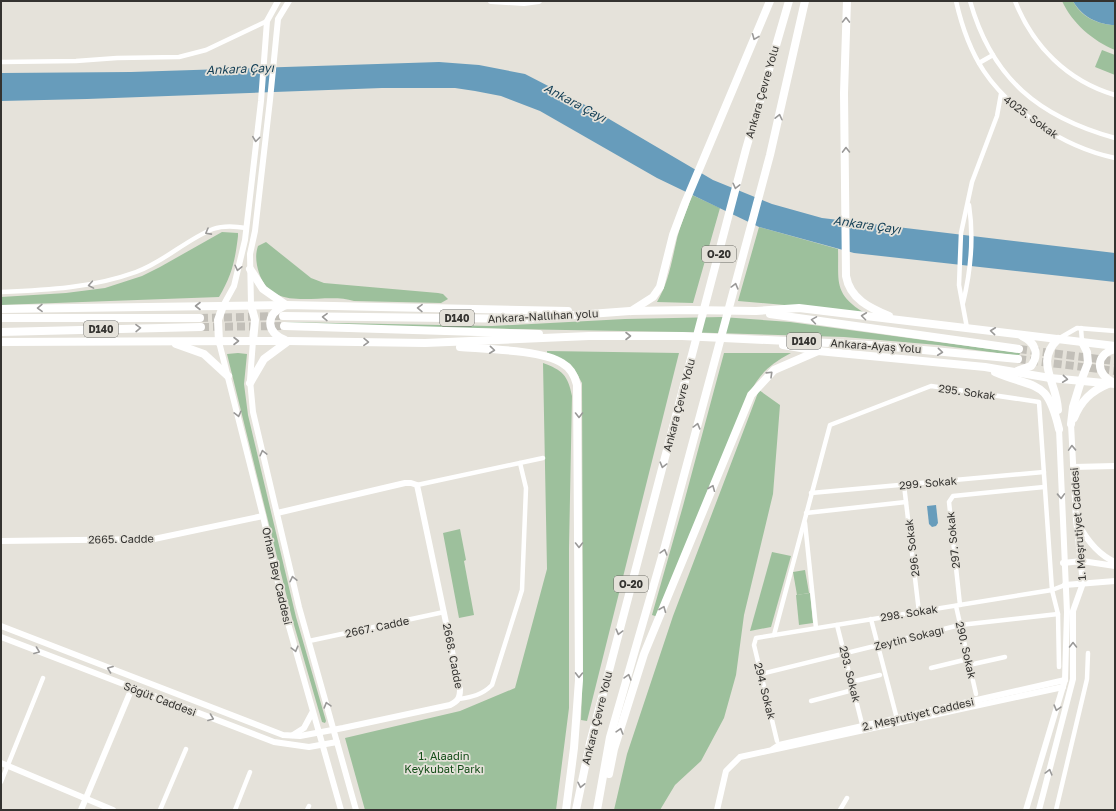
<svg xmlns="http://www.w3.org/2000/svg" width="1116" height="811" font-family="'Golos Text',sans-serif">
	<style>
		.green { fill: #9dc09c }
		.water { fill: #679cbb }
		.lines { fill: none; stroke-linecap: round; stroke-linejoin: round }
		.highway-tunnel { stroke: #c2bfb8; stroke-width: 8; stroke-dasharray: 8 4; stroke-linecap: butt }
		.street { stroke: #fff; stroke-width: 4.5 }
		.secondary { stroke: #fff; stroke-width: 6 }
		.highway { stroke: #fff; stroke-width: 8 }
		.oneway { stroke: #9a9998 }
		.labels { text-anchor: middle; stroke-width: 3.5; stroke-linejoin: round; paint-order: stroke }
		.shield { fill: #e5e2da; stroke: #696863; stroke-width: 1 }
		.shield-label { font-size: 10px; font-weight: bold; fill: #343330 }
		.street-label { font-size: 11px; fill: #343330; stroke: #e5e2da }
		.park-label { font-size: 11px; fill: #144d18; stroke: #e5e2da }
		.water-label { font-size: 12px; font-style: italic; fill: #113d54; stroke: #e5e2da }
	</style>
	<rect width="100%" height="100%" fill="#e5e2da"/>
	<g class="green">
		<path d="M1062 1H1073C1080 16 1098 25 1115 25V50C1093 41 1072 23 1062 1Z"/>
		<path d="M1102 50 1115 55V75L1095 67Z"/>
		<path d="M692 195 720 208 693 303 657 302C668 283 671 265 676 243 679 227 687 211 692 195Z"/>
		<path d="M759 227 838 249C839 281 833 293 863 312L738 301Z"/>
		<path d="M222 232 238 233V236C235 261 232 275 219 297L1 305V297L66 293 105 288 142 276 160 267Z"/>
		<path d="M266 242 311 278 324 283 438 293 443 294 448 299 441 303 354 301C323 291 273 315 259 273 256 263 255 255 258 246Z"/>
		<path d="M722 317 790 322 1020 353 1019 356 938 345 844 337 682 332 284 325V322L492 326 625 319Z"/>
		<path d="M547 351 679 353 587 721 581 720 583 660 582 383 576 372 547 353Z"/>
		<path d="M238 353 247 354 244 384 248 415 296 617 326 721 325 723 322 722 292 618 227 354Z"/>
		<path d="M724 353H791C763 368 757 378 743 406L658 617 652 615 683 506Z"/>
		<path d="M543 363C562 370 568 375 572 396L569 549V708L556 810H365L345 738 460 711 515 688 547 569Z"/>
		<path d="M759 390 780 405 773 494 744 615 736 675 724 718 701 761 675 785 660 810H614L627 754 673 616Z"/>
		<path d="M460 529 466 560 464 561 474 615 459 618 443 533Z"/>
		<path d="M772 552 791 556 771 627 750 631Z"/>
		<path d="M805 570 809 593 797 595 793 572Z"/>
		<path d="M810 593 813 623 799 625 796 595Z"/>
	</g>
	<g class="water">
		<path d="M1073 1H1115V25C1098 25 1081 16 1073 1Z"/>
		<path d="M439 62 479 65 525 74 587 106 713 180 772 204 822 218 1115 253V282L854 253 759 227 657 178 540 111 501 96 475 91 455 88H382L87 99 1 101V73L131 72Z"/>
		<path d="M936 505 938 523 936 526 932 527 929 524 927 506Z"/>
	</g>
	<g class="lines">
		<g class="highway-tunnel">
			<path d="M200 318 283 316"/>
			<path d="M201 327 284 326"/>
			<path d="M1019 349 1115 361"/>
			<path d="M1018 359 1115 371"/>
		</g>
		<g class="street">
			<path d="M956 1C969 58 990 90 1038 124 1061 140 1087 152 1115 158"/>
			<path d="M970 1C992 79 1039 117 1115 138"/>
			<path d="M1015 1C1033 46 1067 81 1115 95"/>
			<path d="M1 62 76 61 117 58 179 57 206 50 267 21"/>
			<path d="M979 63 993 55"/>
			<path d="M1 292C47 290 92 288 136 272 164 262 187 239 213 229 224 225 235 226 246 228"/>
			<path d="M963 303C971 270 974 238 969 205"/>
			<path d="M967 328 959 285 961 233 972 182 997 116 1001 94"/>
			<path d="M1081 328 1082 342"/>
			<path d="M1058 339 1077 328 1115 331"/>
			<path d="M417 485 543 458"/>
			<path d="M904 485 919 612"/>
			<path d="M811 493 1044 472"/>
			<path d="M806 513 906 502"/>
			<path d="M805 523 816 628"/>
			<path d="M960 605 949 502 953 496 1044 487"/>
			<path d="M956 606 976 694"/>
			<path d="M871 619 896 715"/>
			<path d="M837 625 862 724"/>
			<path d="M774 635 830 425 931 386 1039 402 1052 590 1058 614 1059 667"/>
			<path d="M309 641 444 612"/>
			<path d="M969 665 1005 657"/>
			<path d="M931 668 968 659"/>
			<path d="M761 674 960 625 1058 614"/>
			<path d="M851 682 880 675"/>
			<path d="M459 699C472 697 482 695 492 685L522 590 526 488 520 463"/>
			<path d="M811 701 853 690"/>
			<path d="M777 741 754 645 756 638 1052 590 1065 585"/>
			<path d="M1 782 43 678"/>
			<path d="M160 810 186 749"/>
			<path d="M235 810 250 772"/>
			<path d="M307 810 309 806"/>
			<path d="M840 810 847 798"/>
			<path d="M1056 810 1087 679 1088 653"/>
		</g>
		<g class="secondary">
			<path d="M491 1 524 3 539 1"/>
			<path d="M251 305 250 254 255 231 270 100 278 19 289 1"/>
			<path d="M223 306 234 286 245 240 261 101 267 21 278 1"/>
			<path d="M253 341 250 380 253 412 299 607 356 810"/>
			<path d="M219 342 263 516 284 609 341 810"/>
			<path d="M1073 467 1115 466"/>
			<path d="M1079 525C1087 540 1099 555 1115 562"/>
			<path d="M1 541 154 539 263 516"/>
			<path d="M1063 563 1082 561 1115 566"/>
			<path d="M1065 585 1115 581"/>
			<path d="M1 626 283 735 300 736 343 728 450 705C458 701 460 698 460 689L417 485 411 483H405L277 513"/>
			<path d="M1 637 274 742 309 747 337 742"/>
			<path d="M293 735 304 728 312 713"/>
			<path d="M773 749 779 745 1065 680"/>
			<path d="M1 763 113 810"/>
			<path d="M81 810 132 688"/>
			<path d="M717 810 726 771 740 757 1063 687"/>
			<path d="M1026 810 1065 680 1067 612 1059 429"/>
			<path d="M1039 810 1073 679V611L1083 583 1076 520 1071 424"/>
		</g>
		<g class="highway">
			<path d="M847 1 844 93 846 276C850 299 870 308 889 316"/>
			<path d="M250 269 263 289 286 305"/>
			<path d="M251 305 255 320 253 341"/>
			<path d="M284 306C265 315 266 332 285 340"/>
			<path d="M1 309 286 305 568 311"/>
			<path d="M631 311 653 297 660 287 673 235 685 203 770 1"/>
			<path d="M770 314 1019 349"/>
			<path d="M283 316 522 319 630 311 689 310 756 311 799 308 1115 346"/>
			<path d="M1 318H200"/>
			<path d="M284 326 539 334"/>
			<path d="M1 332 201 327"/>
			<path d="M1058 339C1034 362 1057 382 1058 410"/>
			<path d="M1 342 288 341 425 343 589 336H682L871 345 1018 359"/>
			<path d="M219 342 218 320 223 306"/>
			<path d="M176 344 204 354 228 376"/>
			<path d="M783 345 818 351 985 367 1050 378 1115 384"/>
			<path d="M460 347C485 349 543 350 562 363 571 368 575 376 577 385L579 680 574 748 566 810"/>
			<path d="M1017 371 1031 366C1040 354 1035 342 1022 336"/>
			<path d="M995 372C1037 390 1047 378 1059 429"/>
			<path d="M250 383 264 359 287 342"/>
			<path d="M1114 383C1096 374 1094 355 1115 349"/>
			<path d="M1074 418C1081 401 1091 391 1108 384"/>
			<path d="M1071 424 1073 407 1081 381 1088 363 1087 352 1082 342"/>
			<path d="M609 774 614 749 644 654 751 395 774 370 818 351"/>
			<path d="M576 810 590 743 746 149 789 1"/>
			<path d="M597 810 610 737 665 546 770 155 805 1"/>
		</g>
	</g>
	<defs><path id="oneway-chevron" d="M-2-3.5L2.5 0L-2 3.5" fill="none" stroke-width="1.6" stroke-linecap="round" stroke-linejoin="round"/></defs>
	<g class="oneway">
		<use href="#oneway-chevron" transform="translate(846 20) rotate(-89)"/>
		<use href="#oneway-chevron" transform="translate(755 37) rotate(112)"/>
		<use href="#oneway-chevron" transform="translate(779 117) rotate(-77)"/>
		<use href="#oneway-chevron" transform="translate(256 139) rotate(97)"/>
		<use href="#oneway-chevron" transform="translate(846 150) rotate(-91)"/>
		<use href="#oneway-chevron" transform="translate(736 186) rotate(104)"/>
		<use href="#oneway-chevron" transform="translate(208 232) rotate(151)"/>
		<use href="#oneway-chevron" transform="translate(238 268) rotate(103)"/>
		<use href="#oneway-chevron" transform="translate(91 285) rotate(170)"/>
		<use href="#oneway-chevron" transform="translate(735 286) rotate(-75)"/>
		<use href="#oneway-chevron" transform="translate(198 306) rotate(180)"/>
		<use href="#oneway-chevron" transform="translate(40 308) rotate(179)"/>
		<use href="#oneway-chevron" transform="translate(420 308) rotate(-179)"/>
		<use href="#oneway-chevron" transform="translate(864 316) rotate(-173)"/>
		<use href="#oneway-chevron" transform="translate(325 317) rotate(-179)"/>
		<use href="#oneway-chevron" transform="translate(814 320) rotate(-171)"/>
		<use href="#oneway-chevron" transform="translate(138 328) rotate(-1)"/>
		<use href="#oneway-chevron" transform="translate(993 331) rotate(-174)"/>
		<use href="#oneway-chevron" transform="translate(628 336)"/>
		<use href="#oneway-chevron" transform="translate(236 341)"/>
		<use href="#oneway-chevron" transform="translate(366 342) rotate(1)"/>
		<use href="#oneway-chevron" transform="translate(492 350) rotate(6)"/>
		<use href="#oneway-chevron" transform="translate(940 352) rotate(6)"/>
		<use href="#oneway-chevron" transform="translate(770 374) rotate(-44)"/>
		<use href="#oneway-chevron" transform="translate(1065 379) rotate(6)"/>
		<use href="#oneway-chevron" transform="translate(238 414) rotate(76)"/>
		<use href="#oneway-chevron" transform="translate(579 415) rotate(90)"/>
		<use href="#oneway-chevron" transform="translate(697 426) rotate(-75)"/>
		<use href="#oneway-chevron" transform="translate(1072 448) rotate(-92)"/>
		<use href="#oneway-chevron" transform="translate(263 453) rotate(-104)"/>
		<use href="#oneway-chevron" transform="translate(663 465) rotate(105)"/>
		<use href="#oneway-chevron" transform="translate(712 488) rotate(-68)"/>
		<use href="#oneway-chevron" transform="translate(1061 496) rotate(88)"/>
		<use href="#oneway-chevron" transform="translate(579 545) rotate(90)"/>
		<use href="#oneway-chevron" transform="translate(664 552) rotate(-74)"/>
		<use href="#oneway-chevron" transform="translate(293 579) rotate(-103)"/>
		<use href="#oneway-chevron" transform="translate(663 609) rotate(-68)"/>
		<use href="#oneway-chevron" transform="translate(619 632) rotate(105)"/>
		<use href="#oneway-chevron" transform="translate(1073 645) rotate(-90)"/>
		<use href="#oneway-chevron" transform="translate(295 649) rotate(75)"/>
		<use href="#oneway-chevron" transform="translate(37 651) rotate(21)"/>
		<use href="#oneway-chevron" transform="translate(110 669) rotate(-159)"/>
		<use href="#oneway-chevron" transform="translate(579 675) rotate(91)"/>
		<use href="#oneway-chevron" transform="translate(628 677) rotate(-74)"/>
		<use href="#oneway-chevron" transform="translate(327 705) rotate(-106)"/>
		<use href="#oneway-chevron" transform="translate(1057 708) rotate(106)"/>
		<use href="#oneway-chevron" transform="translate(211 718) rotate(21)"/>
		<use href="#oneway-chevron" transform="translate(620 731) rotate(-73)"/>
		<use href="#oneway-chevron" transform="translate(1049 772) rotate(-75)"/>
		<use href="#oneway-chevron" transform="translate(581 785) rotate(102)"/>
	</g>
	<g class="labels">
		<g class="shield">
			<rect x="702" y="246" width="34" height="16" rx="3"/>
			<rect x="440" y="310" width="34" height="16" rx="3"/>
			<rect x="84" y="321" width="34" height="16" rx="3"/>
			<rect x="787" y="333" width="34" height="16" rx="3"/>
			<rect x="614" y="576" width="34" height="16" rx="3"/>
		</g>
		<g class="shield-label">
			<text x="719" y="258">O-20</text>
			<text x="457" y="322">D140</text>
			<text x="101" y="333">D140</text>
			<text x="804" y="345">D140</text>
			<text x="631" y="588">O-20</text>
		</g>
		<g class="street-label">
			<text transform="translate(762 92) rotate(-74)" y="4">Ankara Çevre Yolu</text>
			<text transform="translate(1031 117) rotate(36)" y="4">4025. Sokak</text>
			<text transform="translate(543 316) rotate(-3)" y="4">Ankara-Nallıhan yolu</text>
			<text transform="translate(876 346) rotate(4)" y="4">Ankara-Ayaş Yolu</text>
			<text transform="translate(967 392) rotate(8)" y="4">295. Sokak</text>
			<text transform="translate(679 405) rotate(-75)" y="4">Ankara Çevre Yolu</text>
			<text transform="translate(928 483) rotate(-5)" y="4">299. Sokak</text>
			<text transform="translate(1078 524) rotate(-94)" y="4">1. Meşrutiyet Caddesi</text>
			<text transform="translate(121 539) rotate(-1)" y="4">2665. Cadde</text>
			<text transform="translate(953 540) rotate(-96)" y="4">297. Sokak</text>
			<text transform="translate(912 548) rotate(-97)" y="4">296. Sokak</text>
			<text transform="translate(277 576) rotate(77)" y="4">Orhan Bey Caddesi</text>
			<text transform="translate(909 613) rotate(-9)" y="4">298. Sokak</text>
			<text transform="translate(377 627) rotate(-12)" y="4">2667. Cadde</text>
			<text transform="translate(909 638) rotate(-14)" y="4">Zeytin Sokağı</text>
			<text transform="translate(966 650) rotate(77)" y="4">290. Sokak</text>
			<text transform="translate(453 656) rotate(79)" y="4">2668. Cadde</text>
			<text transform="translate(850 674) rotate(76)" y="4">293. Sokak</text>
			<text transform="translate(765 691) rotate(76)" y="4">294. Sokak</text>
			<text transform="translate(160 699) rotate(21)" y="4">Söğüt Caddesi</text>
			<text transform="translate(918 714) rotate(-13)" y="4">2. Meşrutiyet Caddesi</text>
			<text transform="translate(597 718) rotate(-76)" y="4">Ankara Çevre Yolu</text>
		</g>
		<g class="park-label">
			<text x="444" y="760">1. Alaadin<tspan x="444" dy="13">Keykubat Parkı</tspan></text>
		</g>
		<g class="water-label">
			<text transform="translate(240 69) rotate(-2)" y="4">Ankara Çayı</text>
			<text transform="translate(575 103) rotate(28)" y="4">Ankara Çayı</text>
			<text transform="translate(867 225) rotate(8)" y="4">Ankara Çayı</text>
		</g>
	</g>
	<rect width="1116" height="811" fill="none" stroke="#343330" stroke-width="4"/>
</svg>
